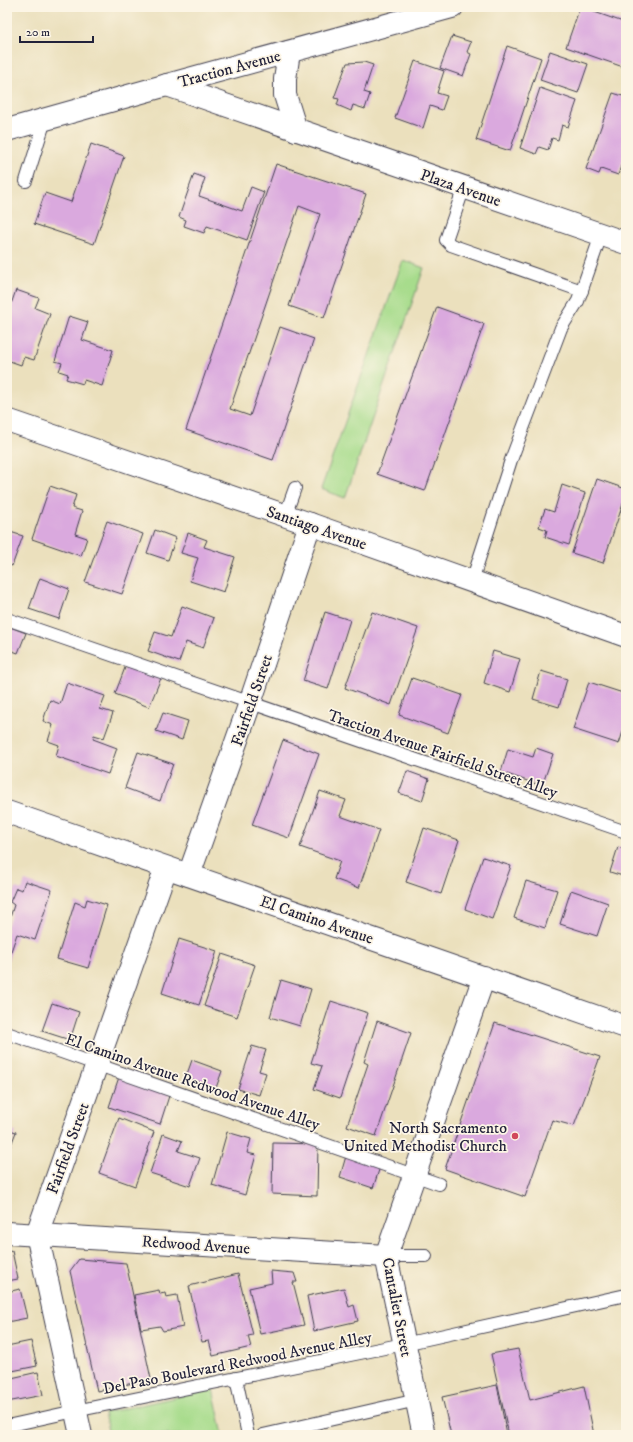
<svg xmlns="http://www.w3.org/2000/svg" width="633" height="1442" font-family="'IM FELL DW Pica',serif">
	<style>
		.green { fill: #a7dc8c; stroke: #647f64 }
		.building { fill: #daa9de }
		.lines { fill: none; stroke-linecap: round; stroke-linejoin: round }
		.service-casing { stroke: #403e4e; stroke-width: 14 }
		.minor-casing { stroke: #403e4e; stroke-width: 24 }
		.secondary-casing { stroke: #403e4e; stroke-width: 24 }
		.service { stroke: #fff; stroke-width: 12 }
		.minor { stroke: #fff; stroke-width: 22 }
		.secondary { stroke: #fff; stroke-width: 22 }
		.poi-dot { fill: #d1495b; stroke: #fcf5e5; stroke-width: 1.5 }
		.labels { text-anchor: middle; stroke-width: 3.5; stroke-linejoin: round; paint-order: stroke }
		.street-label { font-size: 16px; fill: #22223b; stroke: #fcf5e5 }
		.poi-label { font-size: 16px; fill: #22223b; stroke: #fcf5e5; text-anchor: end }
	</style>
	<rect width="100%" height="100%" fill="#fcf5e5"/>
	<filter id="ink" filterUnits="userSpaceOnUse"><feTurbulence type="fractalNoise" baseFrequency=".025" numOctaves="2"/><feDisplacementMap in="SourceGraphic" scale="8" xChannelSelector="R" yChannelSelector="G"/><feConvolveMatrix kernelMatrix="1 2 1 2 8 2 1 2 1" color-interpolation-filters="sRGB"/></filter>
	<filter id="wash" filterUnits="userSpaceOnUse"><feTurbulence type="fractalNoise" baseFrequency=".012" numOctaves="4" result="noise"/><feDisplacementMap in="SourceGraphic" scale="16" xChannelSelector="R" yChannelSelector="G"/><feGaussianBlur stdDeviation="0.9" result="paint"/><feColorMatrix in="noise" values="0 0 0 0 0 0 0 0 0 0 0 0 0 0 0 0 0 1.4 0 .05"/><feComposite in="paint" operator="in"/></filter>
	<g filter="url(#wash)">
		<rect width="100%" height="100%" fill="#ebe0bd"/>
		<g class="green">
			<path d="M403 260 424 268 345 498 321 489Z"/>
			<path d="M213 1389 223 1435H109L104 1413Z"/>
		</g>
		<g id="blocks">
			<g class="building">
				<path d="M580 7 626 23V68L566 47Z"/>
				<path d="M452 36 471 42 467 52 471 54 463 76 440 68Z"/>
				<path d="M507 46 541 58 510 151 476 140Z"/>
				<path d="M550 51 588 64 578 93 540 80Z"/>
				<path d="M415 61 444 71 437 93 447 96 442 110 430 106 423 128 395 118Z"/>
				<path d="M364 62 373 65 364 92 370 94 365 109 353 105 351 111 337 105 339 99 334 98 347 63Z"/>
				<path d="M540 88 577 101 568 127 562 125 558 140 552 138 548 150 539 147 536 154 520 148Z"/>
				<path d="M613 93 626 97V152L618 175 601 169 599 174 586 169Z"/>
				<path d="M91 144 124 156 94 244 34 224 45 193 71 202Z"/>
				<path d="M276 164 366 194 324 318 289 306 320 214 299 206 230 409 250 416 280 327 314 339 273 460 186 430Z"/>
				<path d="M194 174 205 178 199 196 242 211 251 187 264 192 247 240 207 226 204 233 184 226 186 220 179 217Z"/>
				<path d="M16 290 39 298 35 308 50 314 34 360 24 357 21 365 7 360V316Z"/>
				<path d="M437 307 484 324 425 491 377 474Z"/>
				<path d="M69 316 88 322 82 340 113 350 102 386 84 380 83 384 66 379 68 374 59 371 62 363 55 361Z"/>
				<path d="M597 479 626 489V495L603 563 572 553Z"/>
				<path d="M562 485 585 493 569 545 545 537 547 530 539 527 545 509 554 512Z"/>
				<path d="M50 486 76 495 72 508 82 511 75 534 87 538 81 556 32 539Z"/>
				<path d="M107 521 143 534 122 594 85 582Z"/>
				<path d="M155 530 176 538 168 560 147 553Z"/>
				<path d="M7 531 23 536 12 566 7 564Z"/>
				<path d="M188 533 207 540 204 547 235 557 224 592 190 581 198 558 181 553Z"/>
				<path d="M40 578 69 589 59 619 29 609Z"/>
				<path d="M182 606 214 618 203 648 186 642 179 662 148 651 155 632 171 637Z"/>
				<path d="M325 612 350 620 328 689 303 681Z"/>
				<path d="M372 612 418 628 391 705 345 688Z"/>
				<path d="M7 626 26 633 18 653 7 649Z"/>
				<path d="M493 651 520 659 510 692 484 683Z"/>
				<path d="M126 665 161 678 149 707 115 694Z"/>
				<path d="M541 671 567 679 559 707 533 699Z"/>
				<path d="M412 678 462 695 448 733 399 715Z"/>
				<path d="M589 682 626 694V722L619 744 573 729Z"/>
				<path d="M67 683 105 696 100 709 113 713 104 738 94 735 93 739 117 748 108 774 56 756 59 745 48 741 53 725 43 721 50 700 60 704Z"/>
				<path d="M163 713 188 721 182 740 156 731Z"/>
				<path d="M283 740 319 754 289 838 252 825Z"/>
				<path d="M536 748 553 754 542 786 501 772 508 749 533 757Z"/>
				<path d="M138 752 173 764 160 801 125 788Z"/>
				<path d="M407 771 429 779 422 801 399 793Z"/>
				<path d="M320 791 346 800 340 816 379 830 359 888 334 879 340 861 300 847Z"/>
				<path d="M424 828 459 840 441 894 406 882Z"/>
				<path d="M618 847 626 850V877L610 872Z"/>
				<path d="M483 857 511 866 492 919 465 909Z"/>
				<path d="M25 881 52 890 35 940 17 934 8 960H7V927L14 905 10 902 16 888 22 890Z"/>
				<path d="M526 881 557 890 545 928 514 918Z"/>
				<path d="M571 890 608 903 597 936 560 924Z"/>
				<path d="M87 899 107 905 88 968 57 959 75 902 85 906Z"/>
				<path d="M179 939 217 951 199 1005 162 993Z"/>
				<path d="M222 954 255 965 237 1017 204 1006Z"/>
				<path d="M281 980 311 989 300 1026 270 1017Z"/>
				<path d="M331 1001 368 1013 340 1098 314 1089 322 1066 311 1063Z"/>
				<path d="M52 1003 79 1012 70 1040 42 1031Z"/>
				<path d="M377 1021 411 1033 376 1136 347 1126 368 1064 364 1062Z"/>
				<path d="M495 1023 600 1057 574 1126 552 1120 525 1197 445 1169Z"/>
				<path d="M252 1046 266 1050 259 1071 266 1073 259 1095 238 1089Z"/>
				<path d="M192 1060 222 1071 216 1088 186 1077Z"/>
				<path d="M119 1077 170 1093 160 1124 109 1107Z"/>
				<path d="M119 1118 154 1132 135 1186 99 1173Z"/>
				<path d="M7 1129 16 1132 7 1155Z"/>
				<path d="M227 1132 251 1139 247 1153 256 1155 245 1195 212 1185Z"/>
				<path d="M163 1134 182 1141 178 1151 200 1158 190 1186 150 1173Z"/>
				<path d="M273 1143 318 1144 317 1196 272 1194Z"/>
				<path d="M346 1156 380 1167 373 1188 340 1177Z"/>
				<path d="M12 1251 18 1279 7 1281V1252Z"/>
				<path d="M79 1259 126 1263 151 1379 97 1391 70 1271Z"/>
				<path d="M271 1271 294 1273 297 1282H293L304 1325 260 1334 249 1288 272 1283Z"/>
				<path d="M238 1274 253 1335 248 1336 251 1347 213 1356 209 1341 202 1342 189 1286Z"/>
				<path d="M344 1288 349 1307 354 1305 358 1321 314 1331 307 1296Z"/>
				<path d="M20 1289 27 1318 7 1322V1292Z"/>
				<path d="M159 1290 160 1294 165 1293 166 1297 177 1295 183 1327 163 1331 160 1326 141 1329 134 1295Z"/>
				<path d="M31 1341 37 1366 7 1372V1346Z"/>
				<path d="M518 1349 530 1400 584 1386 594 1435H509L491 1354Z"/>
				<path d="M38 1372 43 1395 7 1402V1379Z"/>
				<path d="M497 1385 507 1435H451L442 1397Z"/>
			</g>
		</g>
	</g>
	<g filter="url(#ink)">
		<use href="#blocks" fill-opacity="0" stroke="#403e4e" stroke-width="1"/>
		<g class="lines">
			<defs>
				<g id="service">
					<path d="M26 181 45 120"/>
					<path d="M464 187 446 240 451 245 582 291"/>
					<path d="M285 516 295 488"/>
					<path d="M472 581 511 460 561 328 578 301 601 235"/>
					<path d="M7 619 626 832"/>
					<path d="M7 1033 439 1184"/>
					<path d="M386 1256H426"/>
					<path d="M236 1378 248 1435"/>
					<path d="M7 1426 75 1411 404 1344 626 1295"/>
					<path d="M263 1435 417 1400"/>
				</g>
				<g id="minor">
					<path d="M289 52 285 79V95L296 130"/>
					<path d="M167 85 626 243"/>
					<path d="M7 130 167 85 452 7"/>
					<path d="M7 420 310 524 626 636"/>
					<path d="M189 875 250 703 310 524"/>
					<path d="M7 1233 386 1256"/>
					<path d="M81 1435 37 1234 166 868"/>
					<path d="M424 1435 386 1256 484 977"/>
				</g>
				<path id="secondary" d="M7 812 626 1027"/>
			</defs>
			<use href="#service" class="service-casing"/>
			<use href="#minor" class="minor-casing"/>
			<use href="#secondary" class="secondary-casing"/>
			<use href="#service" class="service"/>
			<use href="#minor" class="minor"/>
			<use href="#secondary" class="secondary"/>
		</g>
	</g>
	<circle class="poi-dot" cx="515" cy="1136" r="4"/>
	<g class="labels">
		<g class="street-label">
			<text transform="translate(229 68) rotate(-15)" y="6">Traction Avenue</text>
			<text transform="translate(461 187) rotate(19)" y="6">Plaza Avenue</text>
			<text transform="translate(317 527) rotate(19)" y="6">Santiago Avenue</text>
			<text transform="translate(251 700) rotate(-71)" y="6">Fairfield Street</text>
			<text transform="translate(443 753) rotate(19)" y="6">Traction Avenue Fairfield Street Alley</text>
			<text transform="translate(317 919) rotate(19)" y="6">El Camino Avenue</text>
			<text transform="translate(193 1081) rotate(19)" y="6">El Camino Avenue Redwood Avenue Alley</text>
			<text transform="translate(67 1148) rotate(-70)" y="6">Fairfield Street</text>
			<text transform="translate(196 1244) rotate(4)" y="6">Redwood Avenue</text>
			<text transform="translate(398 1307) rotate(79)" y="6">Cantalier Street</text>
			<text transform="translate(237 1362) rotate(-11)" y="6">Del Paso Boulevard Redwood Avenue Alley</text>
		</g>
		<g class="poi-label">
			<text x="507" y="1133">North Sacramento<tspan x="507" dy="18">United Methodist Church</tspan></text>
		</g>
	</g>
	<rect width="633" height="1442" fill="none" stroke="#fcf5e5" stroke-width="24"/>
	<path d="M20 36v6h73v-6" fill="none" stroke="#22223b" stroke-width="2"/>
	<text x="26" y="36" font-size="12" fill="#22223b" stroke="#fcf5e5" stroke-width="3" paint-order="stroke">20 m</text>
</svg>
